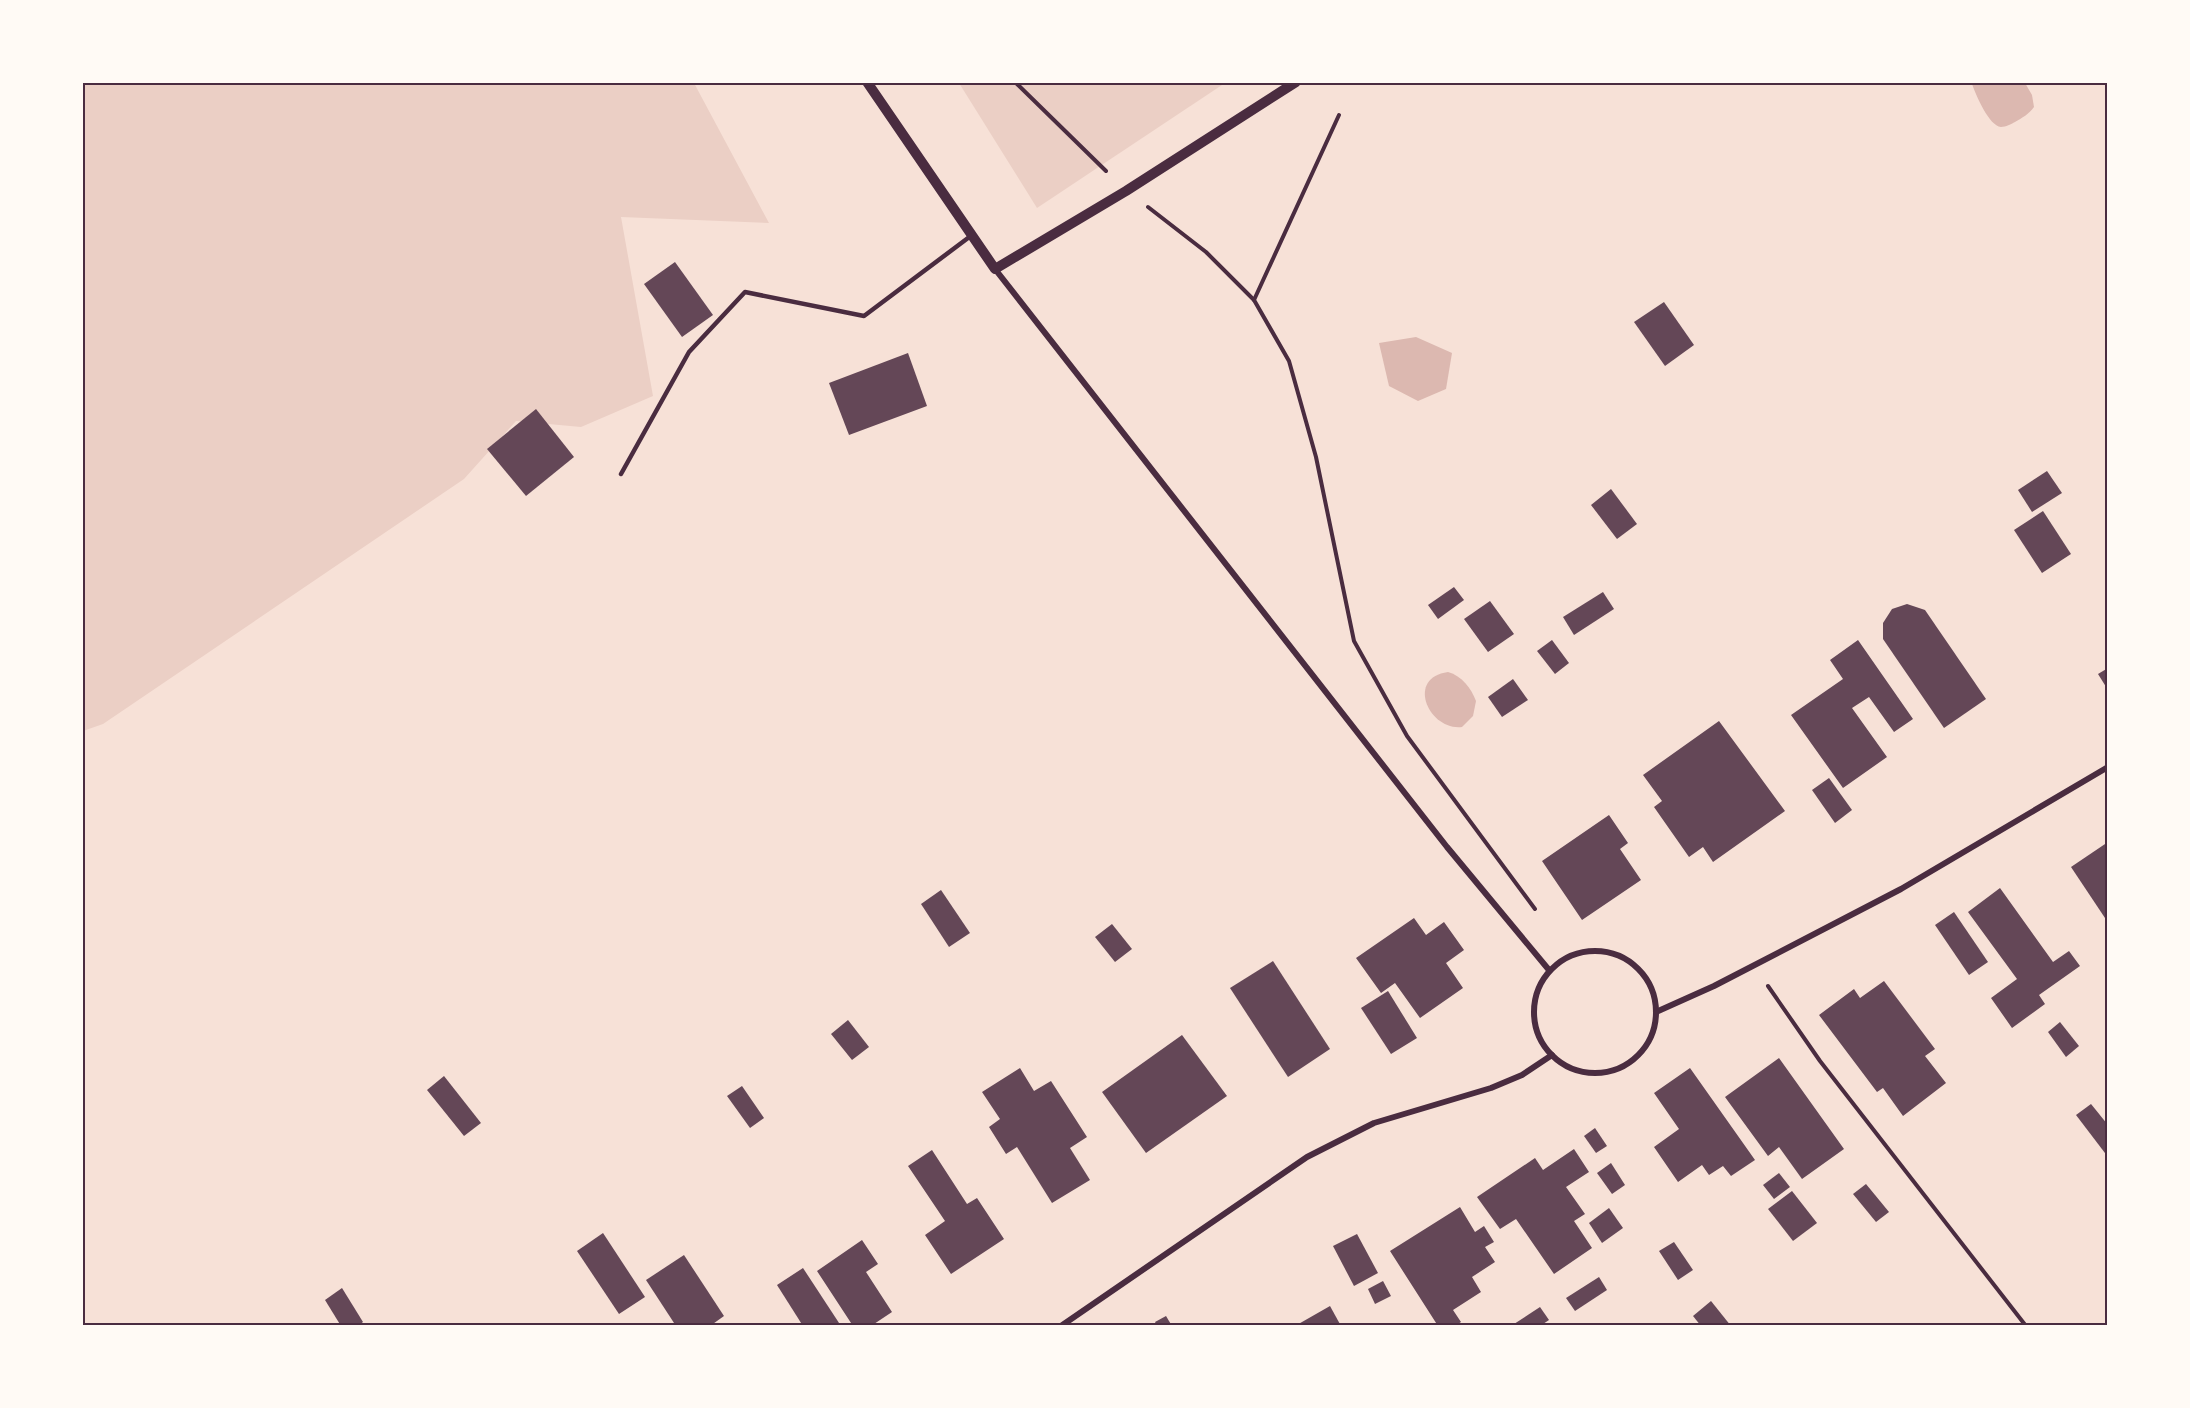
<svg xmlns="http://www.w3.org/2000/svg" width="2190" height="1408" font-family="'Sofia Sans Condensed',sans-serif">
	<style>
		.green { fill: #ebcfc5 }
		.water { fill: #dcb8b0 }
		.building { fill: #644757 }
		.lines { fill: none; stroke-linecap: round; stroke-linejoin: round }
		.path { stroke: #4a2c40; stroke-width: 4 }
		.service { stroke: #4a2c40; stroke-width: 4.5 }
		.minor { stroke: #4a2c40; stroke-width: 6 }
		.tertiary { stroke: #4a2c40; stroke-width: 10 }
		.neatline { fill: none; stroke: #4a2c40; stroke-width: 2 }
	</style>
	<rect width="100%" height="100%" fill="#f7e1d7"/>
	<g class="green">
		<path d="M83 83H694L769 223 621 217 653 396 581 427 516 421 464 479 103 724 83 731Z"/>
		<path d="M959 83H1225L1037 208Z"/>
	</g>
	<g class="water">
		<path d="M1973 83H2025L2032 95 2034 107C2029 114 2022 118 2015 122 2011 124 2006 127 2001 127 1989 126 1976 95 1972 84Z"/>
		<path d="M1416 337 1452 353 1446 389 1418 401 1389 386 1379 343Z"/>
		<path d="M1448 672C1462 676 1471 688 1476 701L1473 716 1462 727C1429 731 1405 678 1448 672Z"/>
	</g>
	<g class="building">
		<path d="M675 262 713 315 682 337 644 284Z"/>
		<path d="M1664 302 1694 345 1665 366 1634 322Z"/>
		<path d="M908 353 927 406 849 435 829 383Z"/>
		<path d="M536 409 574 457 526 496 487 449Z"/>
		<path d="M2047 471 2062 493 2032 512 2018 490Z"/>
		<path d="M1611 489 1637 524 1617 539 1591 505Z"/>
		<path d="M2043 511 2071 554 2042 573 2014 530Z"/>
		<path d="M1454 587 1464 600 1438 619 1428 605Z"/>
		<path d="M1603 592 1614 609 1574 635 1563 617Z"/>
		<path d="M1490 601 1514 634 1488 652 1464 619Z"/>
		<path d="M1907 604 1925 610 1986 699 1944 728 1883 639V623L1892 609Z"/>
		<path d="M1552 640 1569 663 1555 674 1537 651Z"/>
		<path d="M1858 640 1913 719 1894 732 1869 697 1852 708 1887 757 1843 788 1791 715 1843 679 1830 660Z"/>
		<path d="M2108 668V690L2098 674Z"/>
		<path d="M1513 679 1528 700 1502 717 1488 697Z"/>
		<path d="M1719 721 1785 811 1713 862 1703 847 1689 857 1654 807 1662 801 1643 775Z"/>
		<path d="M1829 778 1852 810 1835 823 1812 790Z"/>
		<path d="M1609 815 1628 843 1620 849 1641 880 1582 920 1542 861Z"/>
		<path d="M2108 842V916L2105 918 2071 867Z"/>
		<path d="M2000 888 2053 962 2069 951 2080 966 2039 995 2045 1004 2012 1028 1991 998 2017 979 1968 912Z"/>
		<path d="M941 890 970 933 949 947 921 904Z"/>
		<path d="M1954 912 1988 962 1969 975 1935 925Z"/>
		<path d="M1414 918 1426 935 1444 922 1464 950 1446 963 1463 988 1420 1018 1395 983 1381 993 1356 958Z"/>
		<path d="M1112 924 1132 949 1115 962 1095 937Z"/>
		<path d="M1273 961 1330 1049 1288 1077 1230 988Z"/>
		<path d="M1884 981 1935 1049 1925 1056 1946 1083 1903 1116 1883 1088 1877 1092 1819 1015 1854 989 1860 998Z"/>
		<path d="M1388 991 1417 1038 1391 1054 1361 1008Z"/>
		<path d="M848 1020 869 1047 852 1060 831 1034Z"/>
		<path d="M2060 1022 2079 1046 2066 1057 2048 1032Z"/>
		<path d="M1182 1035 1227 1096 1146 1153 1102 1092Z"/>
		<path d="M1779 1058 1844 1149 1802 1179 1779 1147 1768 1156 1725 1097Z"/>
		<path d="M1020 1068 1034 1091 1051 1081 1087 1137 1070 1148 1090 1180 1052 1203 1017 1147 1006 1154 989 1127 1000 1119 982 1092Z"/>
		<path d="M1690 1068 1755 1160 1731 1176 1723 1166 1709 1175 1702 1165 1678 1182 1654 1147 1679 1129 1654 1093Z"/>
		<path d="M444 1076 481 1123 464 1136 427 1090Z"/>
		<path d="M742 1086 764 1118 750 1128 727 1096Z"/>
		<path d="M2091 1104 2108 1125V1157L2076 1115Z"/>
		<path d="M1595 1128 1607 1146 1596 1153 1584 1136Z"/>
		<path d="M1574 1149 1589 1172 1566 1187 1585 1214 1574 1221 1592 1248 1554 1274 1516 1219 1500 1229 1477 1197 1535 1158 1543 1170Z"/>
		<path d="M932 1150 967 1204 977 1198 1004 1239 951 1274 925 1235 945 1221 908 1166Z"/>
		<path d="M1611 1163 1625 1185 1612 1194 1597 1173Z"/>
		<path d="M1779 1173 1790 1187 1774 1199 1763 1185Z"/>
		<path d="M1866 1184 1889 1212 1876 1222 1853 1194Z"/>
		<path d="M1792 1191 1817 1223 1793 1241 1768 1209Z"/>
		<path d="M1460 1207 1475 1232 1484 1226 1494 1242 1485 1247 1495 1262 1472 1277 1481 1292 1453 1310 1461 1322 1455 1326H1438L1390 1251Z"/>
		<path d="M1609 1208 1623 1228 1602 1243 1589 1223Z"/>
		<path d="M603 1233 645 1297 619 1314 577 1251Z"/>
		<path d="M1357 1234 1378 1273 1354 1286 1333 1246Z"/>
		<path d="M862 1240 878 1264 866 1272 892 1312 871 1326H853L817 1271Z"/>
		<path d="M1674 1242 1693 1270 1678 1280 1659 1251Z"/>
		<path d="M684 1255 724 1316 710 1326H676L646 1280Z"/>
		<path d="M803 1268 841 1326H803L777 1285Z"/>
		<path d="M1599 1277 1607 1290 1575 1311 1566 1298Z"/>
		<path d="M1383 1281 1391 1296 1375 1304 1368 1289Z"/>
		<path d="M342 1288 363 1322 358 1326H341L325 1300Z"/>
		<path d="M1711 1301 1731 1326H1701L1693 1316Z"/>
		<path d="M1330 1306 1341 1326H1295Z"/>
		<path d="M1540 1307 1549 1320 1540 1326H1511Z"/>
		<path d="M1166 1316 1172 1326H1157L1155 1322Z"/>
	</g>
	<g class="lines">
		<g class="path">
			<path d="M1015 82 1106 171"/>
			<path d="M1148 207 1206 252 1254 300 1289 361 1316 457 1354 641 1407 736 1535 909"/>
			<path d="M1254 300 1339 115"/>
			<path d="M1768 986 1820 1061 2026 1326"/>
		</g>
		<path class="service" d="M621 474 689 352 745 292 864 316 972 235"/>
		<g class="minor">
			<path d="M995 269 1447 847 1549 970"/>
			<circle cx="1595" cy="1012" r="61"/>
			<path d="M1656 1012 1714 986 1901 889 2108 767"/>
			<path d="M1061 1326 1307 1157 1374 1123 1491 1088 1522 1075 1552 1055"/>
		</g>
		<path class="tertiary" d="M867 82 995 269 1126 191 1296 82"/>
	</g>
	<rect width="2190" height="1408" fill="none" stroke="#fffaf5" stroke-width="168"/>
	<rect x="84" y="84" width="2022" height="1240" class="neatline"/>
</svg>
